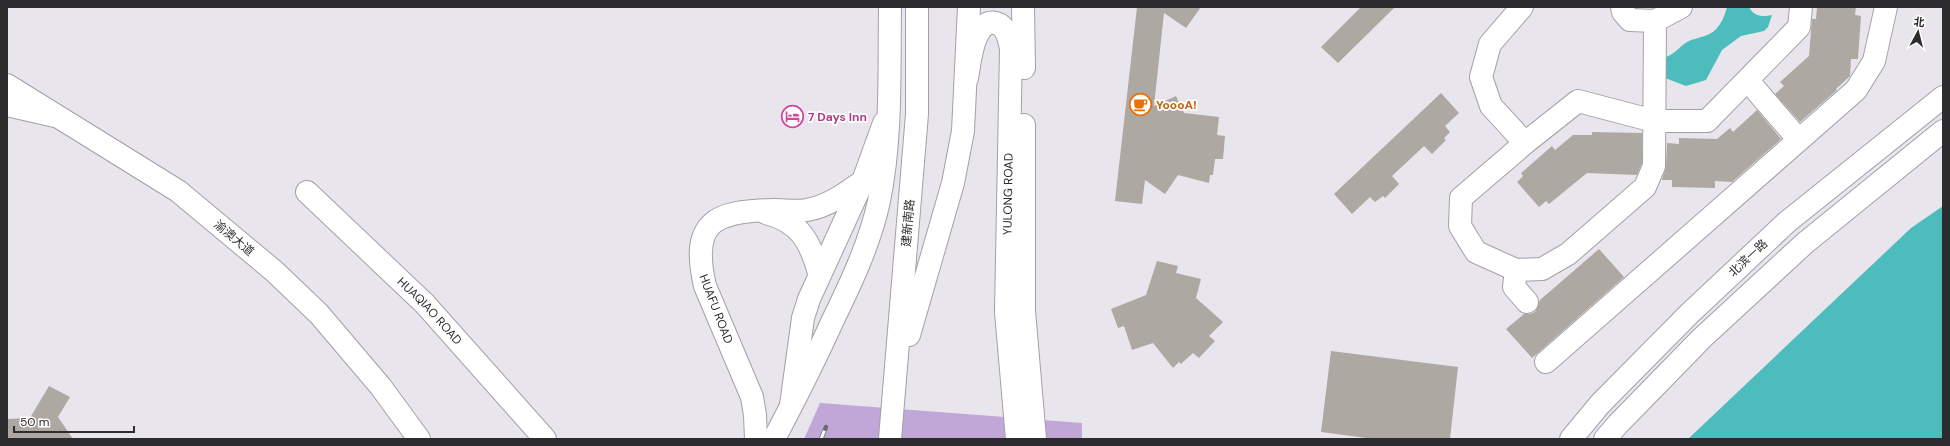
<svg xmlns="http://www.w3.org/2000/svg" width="1950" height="446" font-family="'DM Sans','Noto Sans SC',sans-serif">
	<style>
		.green { fill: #c1a7d7 }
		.water { fill: #4dbcbd }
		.building { fill: #ada8a1 }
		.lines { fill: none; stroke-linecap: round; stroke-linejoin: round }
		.minor-casing { stroke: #a39fa7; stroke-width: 24 }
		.major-casing { stroke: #a39fa7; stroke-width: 24 }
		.minor { stroke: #fff; stroke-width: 22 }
		.major { stroke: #fff; stroke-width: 22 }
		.rail-casing { stroke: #6d6b6f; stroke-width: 4.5 }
		.rail { stroke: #fff; stroke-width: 3; stroke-dasharray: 9; stroke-linecap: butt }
		.labels { text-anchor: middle; stroke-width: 3.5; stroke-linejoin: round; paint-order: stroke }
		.food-label { font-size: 12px; font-weight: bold; fill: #c56008; stroke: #fff; text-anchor: start }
		.hotel-label { font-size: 12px; font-weight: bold; fill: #b23c85; stroke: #fff; text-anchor: start }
		.street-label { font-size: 12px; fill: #2c2b2e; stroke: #fff }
	</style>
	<rect width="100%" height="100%" fill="#e9e5ed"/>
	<path class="green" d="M820 403 1082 423V439H804Z"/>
	<g class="water">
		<path d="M1727 7H1749C1754 17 1763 17 1772 15L1768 27 1764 31 1741 36 1722 50 1706 80 1686 86 1665 78 1666 57C1675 54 1679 47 1687 42 1692 39 1699 38 1705 36 1718 32 1724 19 1727 7Z"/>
		<path d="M1943 206V439H1688L1911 228Z"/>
	</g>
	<g class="building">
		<path d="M1137 7H1201L1186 28 1164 13 1154 106 1176 96 1184 113 1219 117 1217 135 1225 136 1223 159H1215L1213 175H1210L1209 183 1178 175 1165 194 1145 180 1142 204 1115 201Z"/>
		<path d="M1361 7H1395L1338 63 1321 47Z"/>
		<path d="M1817 7H1856L1855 15 1861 16 1858 59H1851L1850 76 1836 89 1837 90 1800 122 1775 94 1784 86 1780 82 1809 56 1812 19H1816Z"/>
		<path d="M1441 93 1459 113 1445 126 1450 132 1444 138 1446 140 1432 154 1424 146 1392 176 1399 184 1385 198 1383 196 1375 202 1370 197 1352 214 1334 194Z"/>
		<path d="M1757 110 1781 139 1732 182 1715 181V188L1672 187V180H1662L1666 166 1667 143 1679 144V138L1717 139 1730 128 1733 132Z"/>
		<path d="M1592 132 1642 133V163L1637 175 1587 173 1549 204 1546 201 1539 207 1517 182 1523 176 1521 173 1552 146 1555 150 1573 135H1592Z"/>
		<path d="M1599 249 1624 277 1532 358 1506 329 1524 314H1530L1535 312 1540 300Z"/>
		<path d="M1157 261 1178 266 1176 273 1201 279 1196 298 1223 322 1209 336 1215 341 1199 358 1193 353 1181 364 1179 362 1173 368 1153 343 1132 350 1124 326 1118 328 1111 309 1146 295Z"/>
		<path d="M1331 351 1458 367 1450 439H1374L1321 432Z"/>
		<path d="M49 386 70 397 58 417 73 439H7V419L30 418Z"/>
	</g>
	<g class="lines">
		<defs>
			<g id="minor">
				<path d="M1522 7 1490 44 1481 77 1491 106 1525 143"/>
				<path d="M1622 7 1623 12 1630 20 1655 21"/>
				<path d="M1681 7 1655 21 1654 166 1645 187 1568 254 1542 269 1516 270 1476 252 1460 226 1461 198 1525 143 1578 101 1654 121H1707L1799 27 1801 7"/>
				<path d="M1748 81 1799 140"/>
				<path d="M7 105 55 116"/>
				<path id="s1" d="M307 192 425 304 545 439"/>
				<path d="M766 213C800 222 810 241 819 273"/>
				<path d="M1516 270 1514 287 1527 302"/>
				<path d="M1546 362 1856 90 1874 61 1886 7"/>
				<path d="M791 405 803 318 809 299 863 181 884 123"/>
				<path d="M756 439 755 415 752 397 705 286C690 221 715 211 774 210 785 210 797 212 807 210 829 206 846 193 863 181"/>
			</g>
			<g id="major">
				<path d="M1023 7 1024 68"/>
				<path d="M967 78C970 63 973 18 996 23 1007 26 1009 39 1011 49L1006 312 1017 439"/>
				<path d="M7 85 178 191 274 271 319 314 381 387 419 439"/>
				<path d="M1024 125V311L1035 439"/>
				<path d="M909 335 953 183 963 131 969 7"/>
				<path d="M774 439C794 401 814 362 832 322 851 283 870 243 879 201 892 137 889 71 890 7"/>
				<path d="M890 439 917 114V7"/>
				<path d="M1571 439 1600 404 1689 314 1787 222 1943 97"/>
				<path d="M1605 439 1618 424 1702 338 1805 243 1943 131"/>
			</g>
		</defs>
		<use href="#minor" class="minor-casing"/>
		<use href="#major" class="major-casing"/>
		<use href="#minor" class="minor"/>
		<use href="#major" class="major"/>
		<defs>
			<path id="rail" d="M821 439 826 427"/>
		</defs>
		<use href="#rail" class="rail-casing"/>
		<use href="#rail" class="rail"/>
	</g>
	<defs>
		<symbol id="cafe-ring" viewBox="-11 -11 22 22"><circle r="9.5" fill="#fff" stroke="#e8710a" stroke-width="1.5"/><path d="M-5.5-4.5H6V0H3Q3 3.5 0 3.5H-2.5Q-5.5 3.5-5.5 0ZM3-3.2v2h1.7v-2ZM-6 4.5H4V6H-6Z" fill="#e8710a"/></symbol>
		<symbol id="hotel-ring" viewBox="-11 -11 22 22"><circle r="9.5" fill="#fff" stroke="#d1479c" stroke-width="1.5"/><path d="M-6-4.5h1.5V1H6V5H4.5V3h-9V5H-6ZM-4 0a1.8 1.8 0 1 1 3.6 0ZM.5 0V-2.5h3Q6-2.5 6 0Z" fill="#d1479c"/></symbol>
	</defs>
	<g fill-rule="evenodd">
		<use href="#cafe-ring" x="1128" y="92" width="25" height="25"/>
		<use href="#hotel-ring" x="780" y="104" width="25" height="25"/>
	</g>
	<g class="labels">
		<g class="food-label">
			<text x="1156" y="109">YoooA!</text>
		</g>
		<g class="hotel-label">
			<text x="808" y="121">7 Days Inn</text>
		</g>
		<g class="street-label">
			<text transform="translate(1008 194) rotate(-89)" y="4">YULONG ROAD</text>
			<text transform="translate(908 223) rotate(-85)" y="4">建新南路</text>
			<text transform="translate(234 238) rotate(40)" y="4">渝澳大道</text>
			<text transform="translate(1748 258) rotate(-43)" y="4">北滨一路</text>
			<text transform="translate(716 309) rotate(69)" y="4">HUAFU ROAD</text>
			<text dy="4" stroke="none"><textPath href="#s1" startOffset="171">HUAQIAO ROAD</textPath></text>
		</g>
	</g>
	<rect width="1950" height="446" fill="none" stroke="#2c2b2e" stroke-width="16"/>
	<g transform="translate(1918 32) rotate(7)" stroke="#ffffff" stroke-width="3" paint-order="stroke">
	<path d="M0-3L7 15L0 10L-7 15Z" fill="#2c2b2e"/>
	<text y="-6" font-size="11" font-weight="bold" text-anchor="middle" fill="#2c2b2e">北</text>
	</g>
	<path d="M14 426v6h120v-6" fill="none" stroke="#2c2b2e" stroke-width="2"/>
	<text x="20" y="426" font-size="12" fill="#2c2b2e" stroke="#ffffff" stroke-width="3" paint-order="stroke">50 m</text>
</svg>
